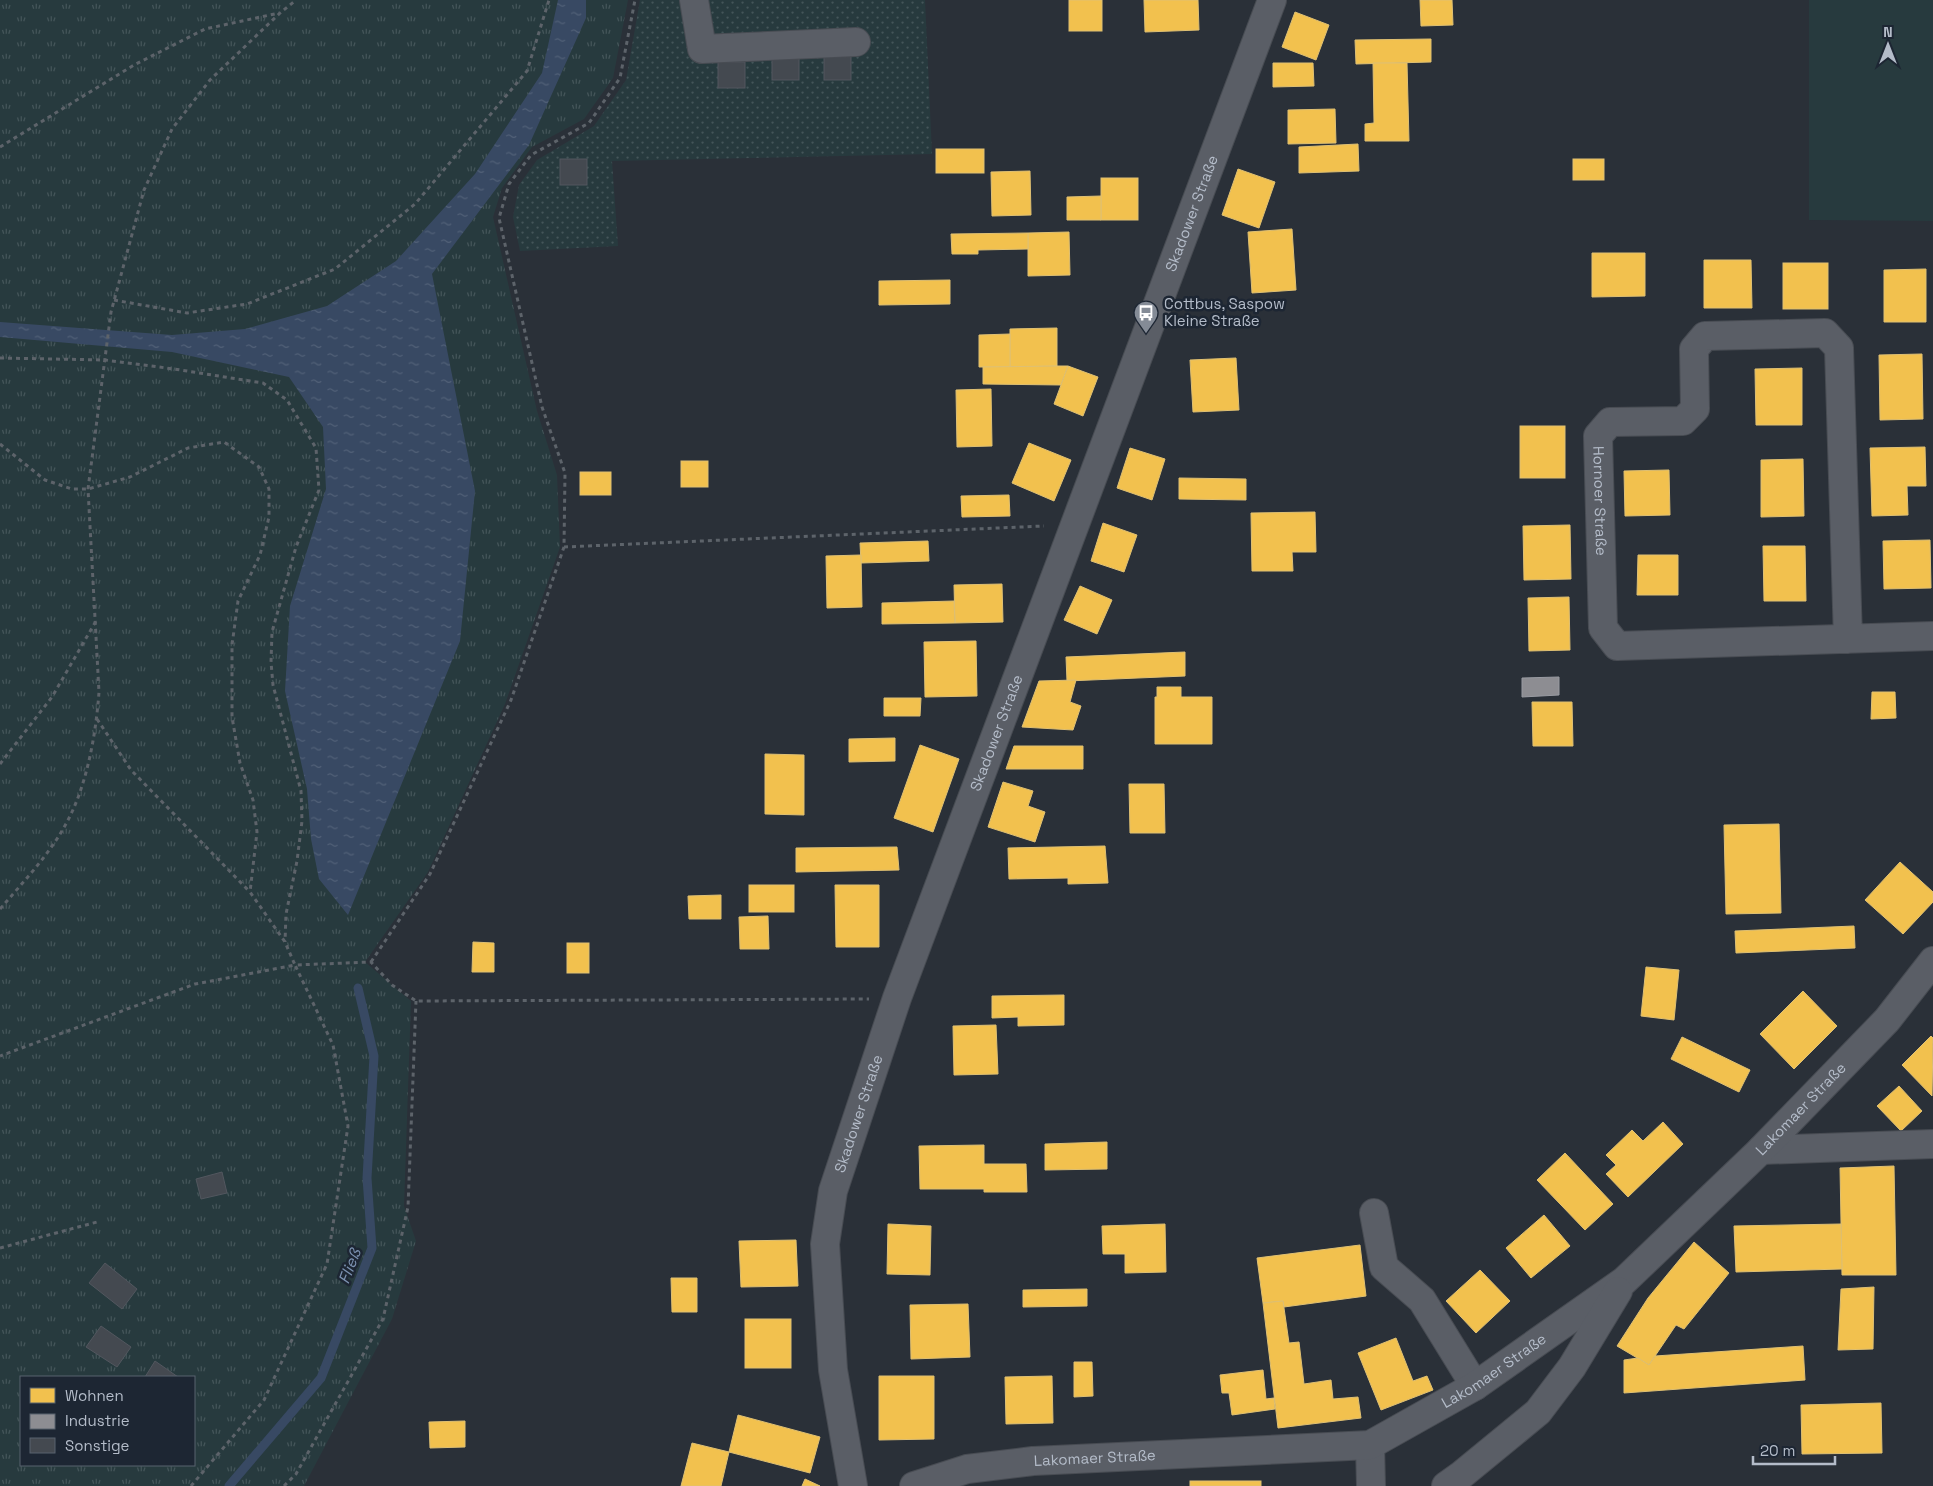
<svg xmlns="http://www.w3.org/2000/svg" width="1933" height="1486" font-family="'Space Grotesk',sans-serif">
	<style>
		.grass { fill: #273a3e }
		.park { fill: url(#park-tufts); fill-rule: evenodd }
		.garden { fill: url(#garden-dots) }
		.water { fill: url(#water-ripples) }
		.homes { fill: #f2c14e; stroke: #dfc073 }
		.industry { fill: #8d8d92; stroke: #999ba2 }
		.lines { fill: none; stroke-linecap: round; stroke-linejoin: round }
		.stream { stroke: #384963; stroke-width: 9 }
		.building { fill: #444950; stroke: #52575f }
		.minor-casing { stroke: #484c53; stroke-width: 30 }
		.path { stroke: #5d636a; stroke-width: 3; stroke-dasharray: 4 4; stroke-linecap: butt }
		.minor { stroke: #5a5e66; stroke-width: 28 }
		.labels { text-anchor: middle; stroke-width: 5; stroke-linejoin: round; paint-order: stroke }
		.street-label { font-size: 15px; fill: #b4bcc9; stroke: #1d2633 }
		.poi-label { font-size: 15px; fill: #b4bcc9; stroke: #1d2633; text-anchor: start }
		.water-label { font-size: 16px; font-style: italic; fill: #7c92b1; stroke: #1d2633 }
	</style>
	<defs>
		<pattern id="park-tufts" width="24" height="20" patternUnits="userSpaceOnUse" patternTransform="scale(1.25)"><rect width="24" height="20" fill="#273a3e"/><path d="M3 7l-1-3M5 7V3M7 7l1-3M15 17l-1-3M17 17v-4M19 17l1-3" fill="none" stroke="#445559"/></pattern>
		<pattern id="garden-dots" width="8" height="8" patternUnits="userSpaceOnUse" patternTransform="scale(1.25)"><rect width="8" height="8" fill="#273a3e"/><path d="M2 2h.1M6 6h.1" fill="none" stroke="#445559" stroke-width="1.8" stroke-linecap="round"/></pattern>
		<pattern id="water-ripples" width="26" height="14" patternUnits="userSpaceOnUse" patternTransform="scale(1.25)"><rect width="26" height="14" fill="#384963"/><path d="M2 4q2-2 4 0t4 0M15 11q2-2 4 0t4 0" fill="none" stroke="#526178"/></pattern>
	</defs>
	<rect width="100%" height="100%" fill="#2a3038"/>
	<path class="grass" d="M1809 0H1933V221L1809 220Z"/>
	<path class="park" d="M0 0H628L613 78 584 119 532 147 502 188 493 217 537 411 557 475 560 547 505 704 428 872 365 962 411 1001 404 1206 416 1241 392 1319 304 1486H0ZM21 1377H194V1465H21Z"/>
	<path class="garden" d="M640 0H925L932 154 612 161 618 246 520 251 513 217 519 185 537 160 594 126 626 80Z"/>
	<path class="water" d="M558 0H586V18L529 145 432 274 475 491 460 641 348 915 319 879 311 839 307 789 285 691 290 606 326 489 323 427 289 377 172 352 0 337V322L172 335 245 329 327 306 396 261 475 174 542 73Z"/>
	<g class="homes">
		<rect x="1069" y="0" width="33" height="31"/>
		<path d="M1144 0H1198L1199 30 1145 32Z"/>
		<path d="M1420 0H1452L1453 25 1421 26Z"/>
		<path d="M1295 12 1329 25 1316 60 1282 47Z"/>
		<path d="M1431 39V62L1356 64 1355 40Z"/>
		<path d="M1273 63H1313L1314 86 1273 87Z"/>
		<path d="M1373 63H1407L1409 141H1365V124L1374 123Z"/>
		<path d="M1335 109 1336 143 1288 144V110Z"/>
		<path d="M1358 144 1359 171 1299 173V147Z"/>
		<rect x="936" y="149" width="48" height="24"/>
		<rect x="1573" y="159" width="31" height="21"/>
		<path d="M1238 169 1275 182 1259 228 1222 215Z"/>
		<path d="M1030 171 1031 215 992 216 991 172Z"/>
		<rect x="1101" y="178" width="37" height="42"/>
		<path d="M1101 196V220H1067V197Z"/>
		<path d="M1292 229 1296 290 1252 293 1248 232Z"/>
		<path d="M1069 232 1070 275 1028 276V233Z"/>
		<path d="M1028 233V249L978 250V254H952L951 234Z"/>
		<path d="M1592 253H1645V296L1592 297Z"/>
		<path d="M1704 260H1751L1752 308H1704Z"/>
		<rect x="1783" y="263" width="45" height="46"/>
		<path d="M1926 269V322H1884V270Z"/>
		<path d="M950 280V304L879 305V281Z"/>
		<path d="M1057 328V366L1010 367V329Z"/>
		<path d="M1010 334V367H979V335Z"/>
		<path d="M1922 354 1923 419 1880 420 1879 355Z"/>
		<path d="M1236 358 1239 410 1193 412 1190 360Z"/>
		<path d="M1057 366H1068L1061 385 983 384V367Z"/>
		<path d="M1068 366 1098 377 1083 416 1054 404Z"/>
		<path d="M1802 368V425H1756L1755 369Z"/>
		<path d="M991 389 992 446 957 447 956 390Z"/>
		<rect x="1520" y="426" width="45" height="52"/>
		<path d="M1029 443 1071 460 1054 501 1012 483Z"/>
		<path d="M1925 447 1926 486H1907L1908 515 1872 516 1870 448Z"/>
		<path d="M1130 448 1165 459 1152 500 1117 488Z"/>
		<path d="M1803 459 1804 516 1761 517V460Z"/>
		<rect x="681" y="461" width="27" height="26"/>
		<path d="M1669 470 1670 515 1625 516 1624 471Z"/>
		<rect x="580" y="472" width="31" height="23"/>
		<path d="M1179 478 1246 479V500L1179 499Z"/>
		<path d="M1009 495 1010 516 962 517 961 496Z"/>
		<path d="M1315 512 1316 552H1292L1293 571H1252L1251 513Z"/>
		<path d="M1103 523 1137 535 1124 572 1091 561Z"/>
		<path d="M1570 525 1571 579 1524 580 1523 526Z"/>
		<path d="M1930 540 1931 588 1884 589 1883 541Z"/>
		<path d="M928 541 929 561 861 563 860 543Z"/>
		<path d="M1763 546H1805L1806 601H1764Z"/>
		<path d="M861 555 862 607 827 608 826 556Z"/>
		<path d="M1638 555H1678V595H1637Z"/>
		<path d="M1002 584 1003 622 955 623 954 585Z"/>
		<path d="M1080 586 1112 600 1097 634 1064 620Z"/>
		<path d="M1569 597 1570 650 1529 651 1528 598Z"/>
		<path d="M954 601 955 623 882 624V603Z"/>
		<path d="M976 641 977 696 925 697 924 642Z"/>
		<path d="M1185 652V676L1067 681 1066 657Z"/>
		<path d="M1076 680 1070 702 1081 706 1073 730 1022 727 1039 681Z"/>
		<path d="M1157 687H1181V697H1212V744H1155V697H1157Z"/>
		<path d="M1872 692H1895L1896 718 1871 719Z"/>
		<path d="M884 698H921L920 716H884Z"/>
		<path d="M1532 702H1572L1573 746H1533Z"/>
		<path d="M895 738V761L849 762V739Z"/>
		<path d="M920 745 959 759 933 832 894 818Z"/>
		<path d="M1014 746H1083V769H1006Z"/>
		<path d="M765 754 804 755V815L765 814Z"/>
		<path d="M1003 782 1033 791 1028 806 1045 812 1035 842 988 827Z"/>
		<path d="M1129 784H1164L1165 833H1130Z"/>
		<path d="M1779 824 1781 913 1726 914 1724 825Z"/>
		<path d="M1105 846 1108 883 1068 884V878L1009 879 1008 848Z"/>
		<path d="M897 847 899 870 796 872V848Z"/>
		<path d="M1900 862 1933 892V902L1903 934 1865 900Z"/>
		<rect x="749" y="885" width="45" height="27"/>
		<path d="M835 885H879V947H836Z"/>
		<path d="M721 895V919H689L688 896Z"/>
		<path d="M768 916 769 949H740L739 917Z"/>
		<path d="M1854 926 1855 948 1736 953 1735 931Z"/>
		<path d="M473 942 494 943V972H472Z"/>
		<rect x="567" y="943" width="22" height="30"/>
		<path d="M1646 967 1679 970 1674 1020 1641 1016Z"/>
		<path d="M1803 991 1837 1026 1794 1069 1760 1034Z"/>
		<path d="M1064 995V1025L1018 1026V1017L992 1018V996Z"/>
		<path d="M996 1025 998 1074 954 1075 953 1026Z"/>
		<path d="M1931 1036 1933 1038 1932 1096 1902 1065Z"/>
		<path d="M1682 1037 1750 1070 1739 1092 1671 1059Z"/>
		<path d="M1899 1086 1922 1111 1901 1131 1877 1106Z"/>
		<path d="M1663 1122 1683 1144 1628 1197 1606 1174 1616 1165 1606 1155 1632 1130 1643 1141Z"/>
		<path d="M1107 1142V1169L1045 1170V1144Z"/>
		<path d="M984 1145V1164H1026L1027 1192H984V1189H920L919 1146Z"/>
		<path d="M1565 1153 1613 1204 1585 1230 1537 1180Z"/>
		<path d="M1894 1166 1896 1275H1842L1840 1168Z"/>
		<path d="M1544 1215 1570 1246 1531 1278 1506 1248Z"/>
		<path d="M888 1224 931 1226 930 1275 887 1274Z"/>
		<path d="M1165 1224 1166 1272 1125 1273V1254H1103L1102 1226Z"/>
		<path d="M1841 1224 1842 1269 1736 1272 1734 1226Z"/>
		<path d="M796 1240 798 1286 741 1287 739 1241Z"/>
		<path d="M1694 1242 1729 1273 1684 1329 1676 1325 1649 1365 1617 1346 1648 1298Z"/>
		<path d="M1360 1245 1366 1296 1284 1307 1283 1301 1263 1303 1257 1258Z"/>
		<path d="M1480 1270 1510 1301 1476 1333 1446 1301Z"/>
		<path d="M671 1278H697V1312H672Z"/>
		<path d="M1874 1287 1873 1349 1838 1350 1841 1289Z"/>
		<path d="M1087 1289V1306L1023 1307V1290Z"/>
		<path d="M1283 1301 1289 1343 1299 1342 1304 1384 1331 1380 1333 1399 1358 1397 1361 1418 1278 1428 1263 1303Z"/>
		<path d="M968 1304 970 1357 911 1359 910 1305Z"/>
		<rect x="745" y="1319" width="46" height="49"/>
		<path d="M1396 1338 1413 1381 1427 1376 1433 1390 1381 1410 1358 1353Z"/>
		<path d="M1803 1346 1805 1380 1624 1393V1360L1638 1358 1649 1365 1655 1356Z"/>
		<path d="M1074 1362H1092L1093 1396 1074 1397Z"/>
		<path d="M1263 1370 1266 1399 1274 1398 1275 1409 1232 1415 1229 1393H1222L1220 1375Z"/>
		<path d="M879 1376H934V1439L879 1440Z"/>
		<path d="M1052 1376 1053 1423 1006 1424 1005 1377Z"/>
		<path d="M1881 1403 1882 1453 1802 1454 1801 1405Z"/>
		<path d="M738 1415 820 1437 810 1473 729 1452Z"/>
		<path d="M465 1421V1447L430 1448 429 1422Z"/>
		<path d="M692 1443 729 1452 721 1486H681Z"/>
		<path d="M805 1479 820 1486H802Z"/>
		<rect x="1190" y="1481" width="71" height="5"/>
	</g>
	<path class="industry" d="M1559 677V695L1522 697V678Z"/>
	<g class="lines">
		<path class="stream" d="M229 1486 321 1378 372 1248 367 1178 374 1056 358 988"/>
	</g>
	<g class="building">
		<rect x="772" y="54" width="27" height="26"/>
		<rect x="824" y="54" width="27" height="26"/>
		<rect x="718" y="62" width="27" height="26"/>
		<rect x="560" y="159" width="27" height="26"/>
		<path d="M222 1172 227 1193 201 1199 196 1179Z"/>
		<path d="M105 1263 137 1289 122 1309 89 1283Z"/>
		<path d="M101 1326 131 1347 117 1367 86 1347Z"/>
		<path d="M155 1361 178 1377H145Z"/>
	</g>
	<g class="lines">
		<defs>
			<g id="minor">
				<path d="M694 0 702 49 856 42"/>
				<path id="s1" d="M1848 639 1839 348 1825 333 1705 336 1694 349 1695 409 1683 421 1610 422 1598 436 1603 628 1617 646 1933 636"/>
				<path d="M1761 1150 1933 1144"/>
				<path d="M1374 1213 1384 1267 1422 1300 1475 1386"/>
				<path d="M1370 1445 1371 1486"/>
				<path id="s2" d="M853 1486 833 1370 825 1244 833 1191 897 998 1272 0"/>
				<path id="s3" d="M914 1486 967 1469 1033 1461 1370 1445 1475 1386 1624 1281 1761 1150 1887 1020 1933 961"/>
				<path d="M1446 1486 1460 1476 1538 1412 1572 1367 1618 1291"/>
			</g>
		</defs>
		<use href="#minor" class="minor-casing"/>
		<g class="path">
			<path d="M0 147 134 65 205 29 279 13"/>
			<path d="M114 300 187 313 247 304 335 269 415 204 527 71 549 0"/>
			<path d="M0 358 105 360 174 369 263 383 287 400 316 448 319 490 296 547 272 632 271 662 273 685 301 791 302 821 297 861 286 914 285 942"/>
			<path d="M0 444 45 480 72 489H88L130 477 188 448 224 442 259 467 269 489V517L260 555 238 601 232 645V717L240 763 253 800 257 832 250 892 285 942 295 965 195 984 0 1056"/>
			<path d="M564 547 1044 526"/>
			<path d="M97 719 131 770 250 892"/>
			<path d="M0 764 52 697 96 621"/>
			<path d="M0 909C24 881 50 854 67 822 87 785 96 734 99 692L88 489 111 312 144 190 172 129 210 80 280 13 296 0"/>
			<path d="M371 962 430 874 511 700 564 547 565 473 542 407 499 218 509 184 531 155 589 123 620 78 635 0"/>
			<path d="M0 1248 97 1222"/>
			<path d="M191 1486 264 1400 327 1264 348 1126 333 1045 295 965 371 962 392 985 416 1001 869 999"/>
			<path d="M284 1486 296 1474 383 1319 408 1207 416 1001"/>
		</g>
		<use href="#minor" class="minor"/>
	</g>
	<defs>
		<symbol id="bus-pin" viewBox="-11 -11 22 30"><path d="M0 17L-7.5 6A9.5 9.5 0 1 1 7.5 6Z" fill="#848b96" stroke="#1d2633"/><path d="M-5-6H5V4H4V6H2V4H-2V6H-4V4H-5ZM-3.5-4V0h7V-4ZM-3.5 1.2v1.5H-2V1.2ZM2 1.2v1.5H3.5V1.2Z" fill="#fff"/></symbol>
	</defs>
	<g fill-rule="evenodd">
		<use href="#bus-pin" x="1132" y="299" width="28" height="38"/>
	</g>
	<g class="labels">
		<g class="street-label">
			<text dy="5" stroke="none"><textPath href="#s2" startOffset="1339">Skadower Straße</textPath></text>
			<text dy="5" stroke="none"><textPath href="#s1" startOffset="682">Hornoer Straße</textPath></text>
			<text dy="5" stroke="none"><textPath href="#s2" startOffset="784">Skadower Straße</textPath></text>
			<text dy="5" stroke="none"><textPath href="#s3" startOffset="1009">Lakomaer Straße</textPath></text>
			<text dy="5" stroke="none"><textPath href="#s2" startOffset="379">Skadower Straße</textPath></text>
			<text dy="5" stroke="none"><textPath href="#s3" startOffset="604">Lakomaer Straße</textPath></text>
			<text dy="5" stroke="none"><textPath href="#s3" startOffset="184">Lakomaer Straße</textPath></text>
		</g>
		<g class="poi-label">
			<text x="1164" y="309">Cottbus, Saspow<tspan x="1164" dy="17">Kleine Straße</tspan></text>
		</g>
		<g class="water-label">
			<text transform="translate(349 1266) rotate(-69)" y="6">Fließ</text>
		</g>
	</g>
	<rect x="20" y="1376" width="175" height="90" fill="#1d2633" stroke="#59626f"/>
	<rect x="30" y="1388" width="25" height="15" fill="#f2c14e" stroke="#59626f"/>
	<text x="65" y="1401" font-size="15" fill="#b4bcc9">Wohnen</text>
	<rect x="30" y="1414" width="25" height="15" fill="#8d8d92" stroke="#59626f"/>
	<text x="65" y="1426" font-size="15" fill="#b4bcc9">Industrie</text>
	<rect x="30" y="1438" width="25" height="15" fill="#444950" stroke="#59626f"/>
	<text x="65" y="1451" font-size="15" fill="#b4bcc9">Sonstige</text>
	<g transform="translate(1888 45)" stroke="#1d2633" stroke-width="4" paint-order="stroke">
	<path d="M0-4L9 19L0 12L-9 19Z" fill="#b4bcc9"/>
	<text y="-8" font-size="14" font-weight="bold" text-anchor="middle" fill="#b4bcc9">N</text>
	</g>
	<path d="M1753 1456v8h82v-8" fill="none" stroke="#b4bcc9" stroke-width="2.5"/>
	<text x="1760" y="1456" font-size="15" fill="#b4bcc9" stroke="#1d2633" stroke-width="4" paint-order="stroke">20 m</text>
</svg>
